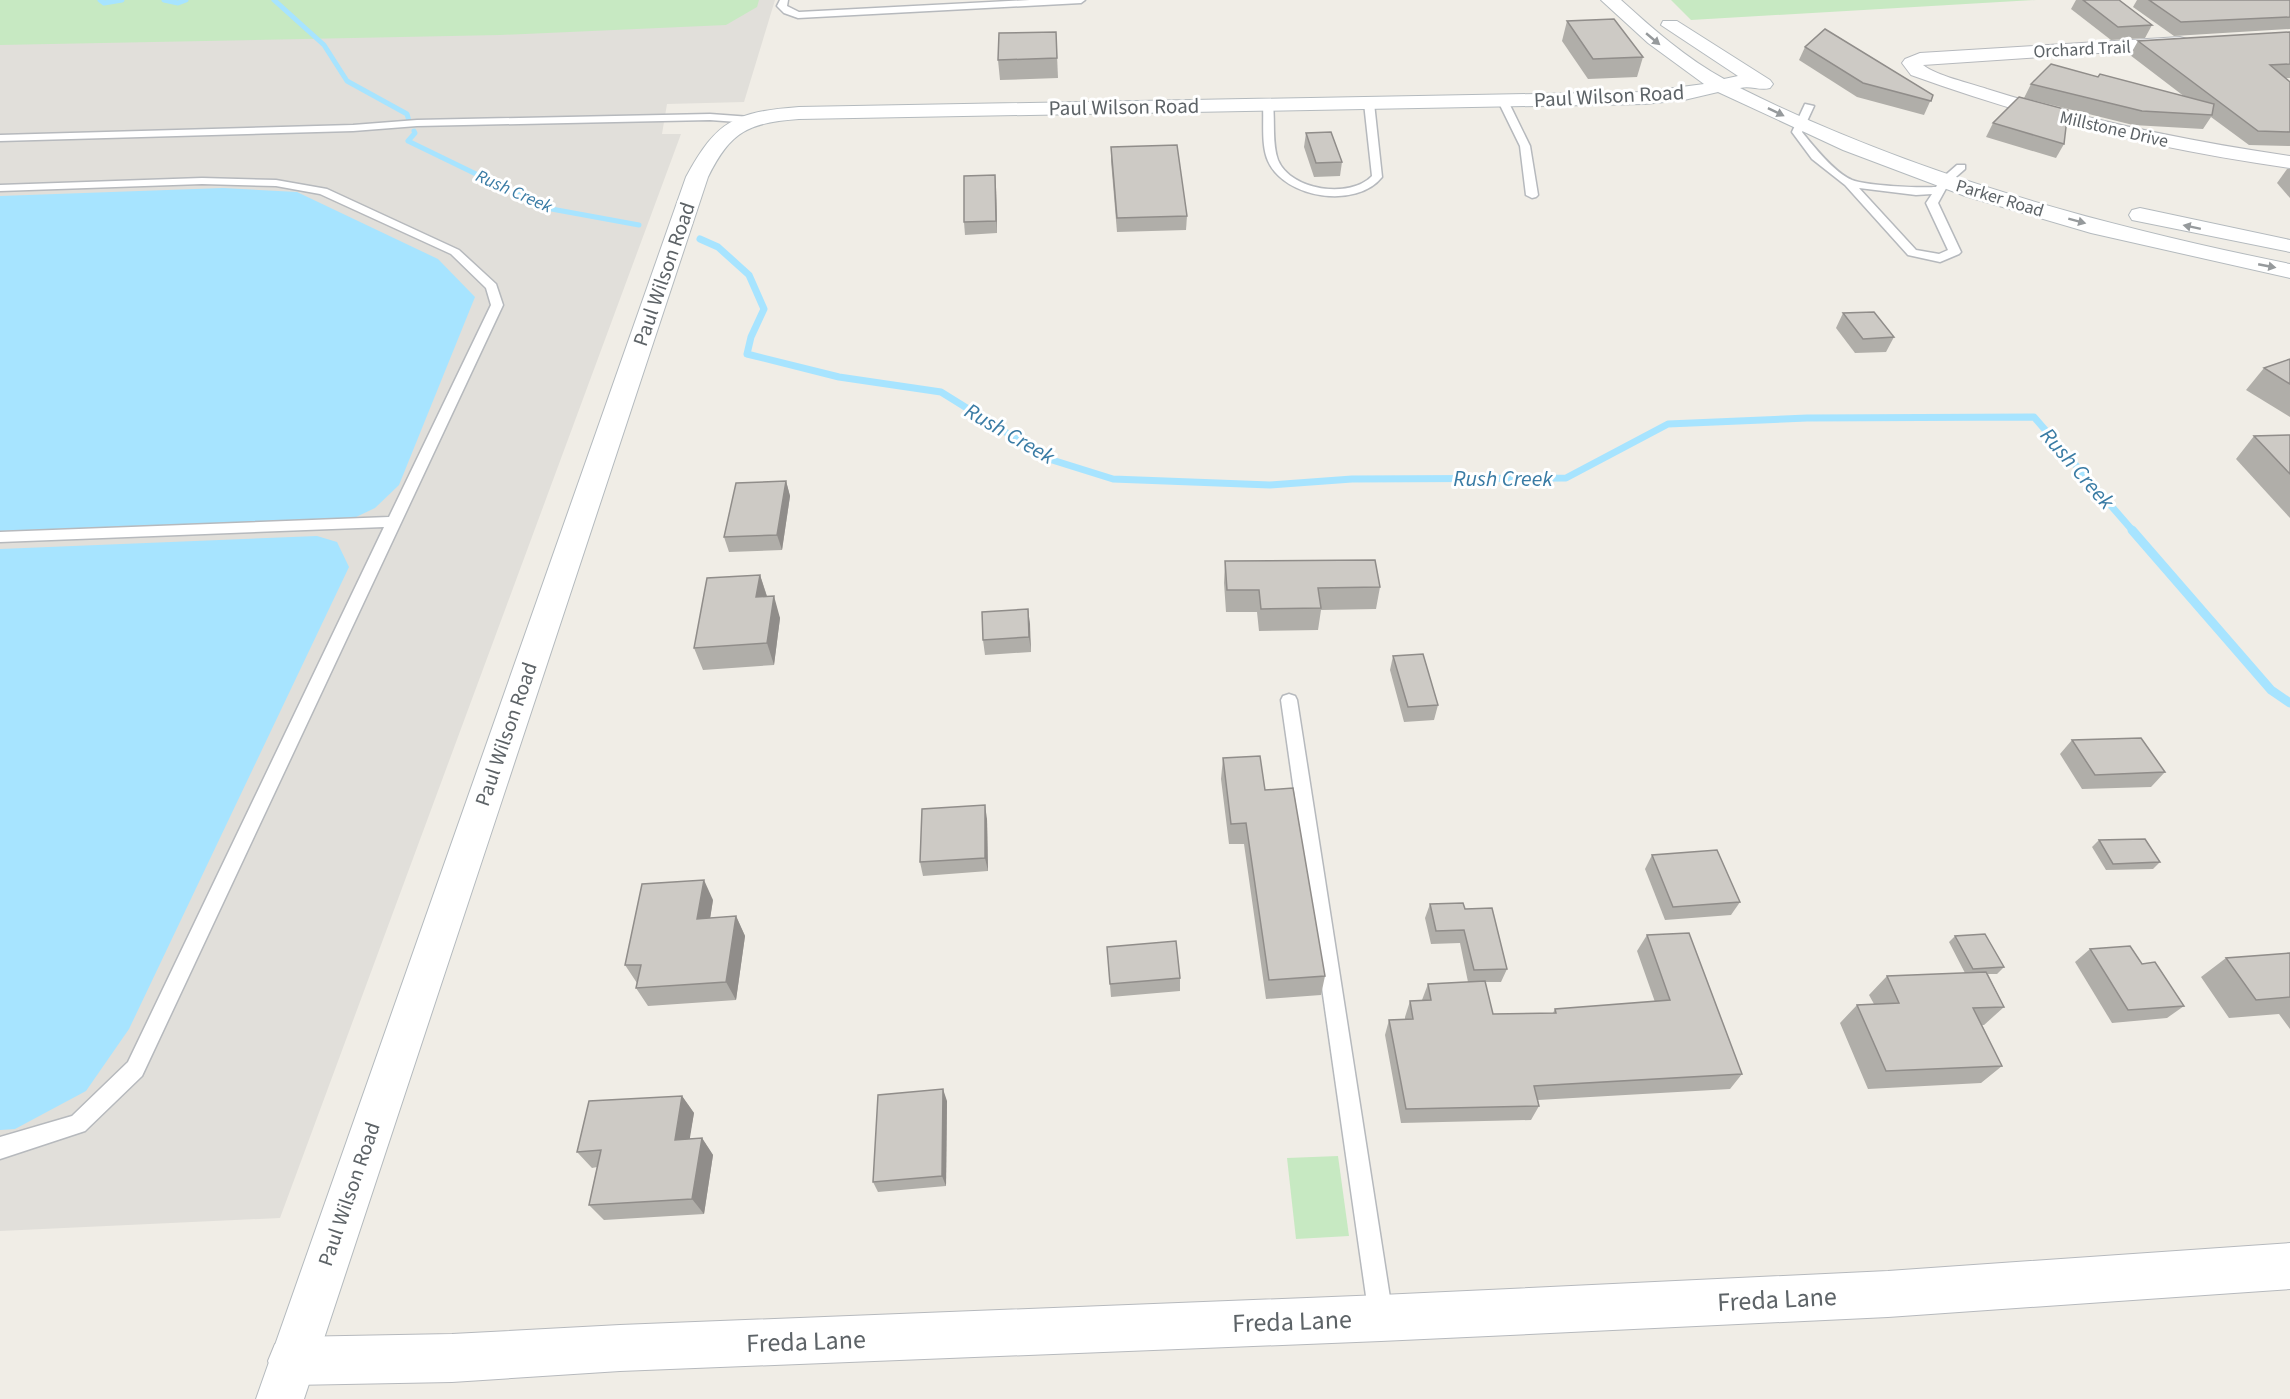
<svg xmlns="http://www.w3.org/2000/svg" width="2290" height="1399" font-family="'Source Sans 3',sans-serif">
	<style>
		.industrial { fill: #e1dfda }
		.green { fill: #c7e9c2 }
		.water { fill: #a7e4ff }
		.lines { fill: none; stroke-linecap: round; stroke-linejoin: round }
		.stream-far2 { stroke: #a7e4ff; stroke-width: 5 }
		.stream-far1 { stroke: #a7e4ff; stroke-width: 7 }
		.stream { stroke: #a7e4ff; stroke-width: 9 }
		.lane-casing { stroke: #b6b9bd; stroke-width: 3 }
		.street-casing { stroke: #b6b9bd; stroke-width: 2 }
		.secondary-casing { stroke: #b4babe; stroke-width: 2 }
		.lane { fill: #fff; fill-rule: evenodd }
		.street { fill: #fff; fill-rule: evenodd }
		.secondary { fill: #fff; fill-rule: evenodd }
		.wall { fill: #b0aea9 }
		.shaded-wall { fill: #908d8a }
		.building { fill: #cdcac5; stroke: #908d8a; stroke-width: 1.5 }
		.oneway { fill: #969a9c }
		.labels { text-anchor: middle; stroke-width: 6; stroke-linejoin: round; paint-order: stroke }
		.far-street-label { font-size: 18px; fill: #5d6367; stroke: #fff }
		.far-water-label { font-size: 18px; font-style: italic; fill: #397ba4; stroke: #fff }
		.street-label { font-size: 21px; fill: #5d6367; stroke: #fff }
		.water-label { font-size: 22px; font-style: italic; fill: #397ba4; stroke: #fff }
		.near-street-label { font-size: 26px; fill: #5d6367; stroke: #fff }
	</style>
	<rect width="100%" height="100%" fill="#f0ede6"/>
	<path class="industrial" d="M0 0H775L744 102 667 104 662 134H681L280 1218 0 1231Z"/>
	<g class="green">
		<path d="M0 0H759L757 7 726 25 500 35 0 45Z"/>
		<path d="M1671 0H2036L1691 20Z"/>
		<path d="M1338 1156 1349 1236 1296 1239 1287 1158Z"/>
	</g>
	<g class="water">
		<path d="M223 188 297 192 438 259 475 297 399 485 375 508 354 518 0 531V196Z"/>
		<path d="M317 536 337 542 349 567 129 1029 86 1091 15 1129 0 1130V549Z"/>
	</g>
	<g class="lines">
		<g class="stream-far2">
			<path d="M100 0 104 3 122 0"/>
			<path d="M164 0 178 3 186 0"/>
			<path d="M274 0 324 45 347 81 407 114 409 121"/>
			<path d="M414 131 415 133 408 141 546 208 639 225"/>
		</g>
		<path class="stream-far1" d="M700 239 718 247 749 275 764 309 751 337 747 354 839 377 941 392 1049 459 1113 479 1270 485 1352 479 1566 478 1668 424 1807 418 2034 417 2133 531"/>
		<path class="stream" d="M2132 530 2271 690 2290 703"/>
		<defs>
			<g id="lane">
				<path d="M780 0H788L787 6 799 12 1030 0H1085L1081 3 798 18 784 13 777 6Z"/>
				<path d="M1499 99 1508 101 1530 146 1538 195 1536 197 1532 198 1526 195 1520 146 1498 101Z"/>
				<path d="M1369 100 1374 103 1382 177C1357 209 1285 199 1268 161 1261 145 1264 123 1263 105L1268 102 1273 105C1275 122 1272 144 1278 160 1291 191 1350 199 1372 176L1364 103Z"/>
				<path d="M1805 104 1814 106 1802 132C1814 147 1835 173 1852 180 1868 186 1919 188 1936 187L1941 179 1957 165H1965V169L1949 183 1938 203 1961 252 1959 254 1940 262 1908 255 1845 185 1812 159 1792 132ZM1859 188 1916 195 1932 194 1926 203 1948 250 1939 254 1916 250Z"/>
				<path d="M710 114 751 117 756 120 751 123 710 120 417 126 353 131 0 141V135L353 125 417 120Z"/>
				<path d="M202 178 276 180 327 189 459 250 496 284 503 305 142 1076 85 1131 0 1159V1137L72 1116 128 1062 384 527 0 542V532L389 517 491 305 486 288 451 254 320 194 276 186 202 184 0 191V185Z"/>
				<path d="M1289 694 1295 696 1297 700 1393 1317 1389 1325 1381 1329 1373 1325 1369 1317 1281 700 1283 696Z"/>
			</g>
			<g id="street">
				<path d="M2180 37 2187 39 2189 43 2187 47 1923 65C1937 76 1970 83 1987 89 2086 120 2187 141 2290 156V168C2160 150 2035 120 1911 75L1902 63 1905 59 1920 53Z"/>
				<path d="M2290 1243V1289L1888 1317 1381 1341 620 1371 452 1382 292 1385 275 1378 268 1361 275 1344 292 1337 452 1334 620 1325 1381 1295 1888 1271Z"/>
			</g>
			<g id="secondary">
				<path d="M1601 0H1621C1653 29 1686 58 1724 79L1738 76 1661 25 1663 21H1677L1770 80 1773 84 1770 88C1759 91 1751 85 1740 88 1914 175 2100 225 2290 264V278L2091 233 1965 196 1843 150 1718 92 1684 100 1644 104 799 119C748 123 731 131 708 177L304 1399H256L686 177C717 120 735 112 799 107L1644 92 1704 84 1648 43Z"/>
				<path d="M2140 208 2290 240V252L2132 220 2129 215 2132 210Z"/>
			</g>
		</defs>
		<use href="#lane" class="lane-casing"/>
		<use href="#street" class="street-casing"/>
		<use href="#secondary" class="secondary-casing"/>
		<use href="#lane" class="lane"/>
		<use href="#street" class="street"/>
		<use href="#secondary" class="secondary"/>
	</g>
	<g class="wall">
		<path d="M2076 0H2119L2152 25 2145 38 2111 40 2071 9Z"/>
		<path d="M2137 0H2290V29L2174 36 2133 7Z"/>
		<path d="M1567 21 1643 57 1637 77 1588 79 1562 41Z"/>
		<path d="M1056 32 1058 78 1000 80 998 60Z"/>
		<path d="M2290 32V78H2285L2290 82V146L2249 145 2211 117 2203 129 2133 125 2024 98 2031 84 2098 77 2185 97 2130 55 2138 41Z"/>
		<path d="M1805 47 1933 95 1924 115 1857 97 1799 60Z"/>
		<path d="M1993 123 2064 144 2056 158 1986 137Z"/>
		<path d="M1306 133 1342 162 1340 176 1314 177 1304 147Z"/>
		<path d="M1111 147 1187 216 1186 230 1117 232 1111 161Z"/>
		<path d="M2287 169H2290V198L2277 183Z"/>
		<path d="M996 187 997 233 965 235 964 222Z"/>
		<path d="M1843 313 1894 337 1886 352 1855 353 1836 328Z"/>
		<path d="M2290 359V417L2246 390 2264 368Z"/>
		<path d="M2290 435V518L2236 459 2254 436Z"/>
		<path d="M786 481 790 496 782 550 729 552 724 537Z"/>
		<path d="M1225 561 1380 587 1376 609 1321 610 1318 630 1259 631 1257 612H1226L1224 583Z"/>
		<path d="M760 575 767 596 780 618 774 665 703 670 694 648Z"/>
		<path d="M1028 609 1031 652 985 655 983 640Z"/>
		<path d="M1393 656 1438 705 1434 720 1404 722 1390 670Z"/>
		<path d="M2072 740 2165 772 2151 787 2082 789 2060 754Z"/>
		<path d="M1223 758 1265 790 1325 976 1321 995 1266 999 1244 844H1229L1221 779Z"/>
		<path d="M987 819 988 871 923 876 920 862Z"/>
		<path d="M2099 840 2160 862 2153 869 2106 870 2092 847Z"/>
		<path d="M1652 855 1740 902 1731 915 1665 920 1645 869Z"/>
		<path d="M713 900 710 918 736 916 745 936 736 1000 648 1006 636 988 637 983 625 965Z"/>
		<path d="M1430 904 1465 909 1507 969 1501 982H1485L1493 1014 1553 1013 1555 1009 1655 1002 1637 951 1647 935 1742 1074 1730 1089 1538 1100 1539 1106 1531 1120 1401 1123 1385 1035 1389 1020 1405 1019V1017L1410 1001 1422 1000 1428 984 1468 982 1460 943 1431 944 1425 918Z"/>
		<path d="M1955 936 2004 967 1997 974H1988L2004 1007 1984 1025H1982L2002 1066 1981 1083 1868 1089 1840 1023 1857 1005 1874 1004 1869 995 1887 976 1965 973 1949 942Z"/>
		<path d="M2090 949 2142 964 2184 1006 2167 1018 2112 1023 2075 962Z"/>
		<path d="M2290 953V1029L2279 1014 2229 1018 2201 977 2226 958Z"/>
		<path d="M1108 960 1180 978V991L1111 997Z"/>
		<path d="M682 1096 694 1113 689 1139 702 1138 713 1155 704 1214 604 1220 589 1205 597 1167 592 1168 577 1152Z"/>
		<path d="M947 1101 946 1186 878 1192 873 1182Z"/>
	</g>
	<g class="shaded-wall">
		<path d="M995 175 996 187 997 233 996 221Z"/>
		<path d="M786 481 790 496 782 550 777 535Z"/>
		<path d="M760 575 767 597H756Z"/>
		<path d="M774 596 780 618 774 665 767 643Z"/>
		<path d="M1028 609 1030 624 1031 652 1029 637Z"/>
		<path d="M985 805 987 819 988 871 985 858Z"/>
		<path d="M704 880 713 900 707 938 697 919Z"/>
		<path d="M736 916 745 936 736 1000 726 982Z"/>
		<path d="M943 1089 947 1101 946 1186 942 1176Z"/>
		<path d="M682 1096 694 1113 687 1156 675 1140Z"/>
		<path d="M702 1138 713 1155 704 1214 692 1199Z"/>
	</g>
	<g class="building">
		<path d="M2083 0H2119L2152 25 2118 27Z"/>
		<path d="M2149 0H2290V17L2181 22Z"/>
		<path d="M1614 19 1643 57 1593 59 1567 21Z"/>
		<path d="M1825 29 1933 95 1931 101 1863 83 1805 47Z"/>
		<path d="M1056 32 1057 58 998 60 999 33Z"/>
		<path d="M2290 32V64L2270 65 2290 82V132L2258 131 2138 41Z"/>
		<path d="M2051 64 2098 77 2100 74 2214 104 2212 115 2142 111 2031 84Z"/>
		<path d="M2019 97 2068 110 2064 144 1993 123Z"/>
		<path d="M1331 132 1342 162 1316 163 1306 133Z"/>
		<path d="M1177 145 1187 216 1117 218 1111 147Z"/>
		<path d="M995 175 996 221 964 222V176Z"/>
		<path d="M1874 312 1894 337 1863 339 1843 313Z"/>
		<path d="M2290 359V384L2264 368Z"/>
		<path d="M2290 435V474L2254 436Z"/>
		<path d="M786 481 777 535 724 537 736 483Z"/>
		<path d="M1375 560 1380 587 1318 588 1321 608 1261 609 1259 590H1227L1225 561Z"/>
		<path d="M760 575 756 597 774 596 767 643 694 648 707 578Z"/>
		<path d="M1028 609 1029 637 983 640 982 612Z"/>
		<path d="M1423 654 1438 705 1408 707 1393 656Z"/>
		<path d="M2141 738 2165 772 2095 775 2072 740Z"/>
		<path d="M1260 756 1265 790 1293 788 1325 976 1269 980 1246 823 1231 824 1223 758Z"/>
		<path d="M985 805V858L920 862 922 809Z"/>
		<path d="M2145 839 2160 862 2113 864 2099 840Z"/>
		<path d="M1717 850 1740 902 1673 907 1652 855Z"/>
		<path d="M704 880 697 919 736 916 726 982 636 988 641 965H625L642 884Z"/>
		<path d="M1463 903 1465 909 1492 908 1507 969 1474 970 1464 930 1436 931 1430 904Z"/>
		<path d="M1689 933 1742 1074 1534 1086 1539 1106 1406 1109 1389 1020 1413 1019 1410 1001 1431 1000 1428 984 1485 981 1493 1014 1556 1013 1555 1009 1670 1000 1647 935Z"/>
		<path d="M1985 934 2004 967 1973 969 1955 936Z"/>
		<path d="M1176 941 1180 978 1110 984 1107 947Z"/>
		<path d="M2130 946 2142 964 2155 962 2184 1006 2128 1010 2090 949Z"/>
		<path d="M2290 953V997L2256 1000 2226 958Z"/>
		<path d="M1986 972 2004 1007 1973 1008 2002 1066 1886 1071 1857 1005 1899 1003 1887 976Z"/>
		<path d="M943 1089 942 1176 873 1182 878 1095Z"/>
		<path d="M682 1096 675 1140 702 1138 692 1199 589 1205 601 1150 577 1152 589 1101Z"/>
	</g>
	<defs><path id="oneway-solid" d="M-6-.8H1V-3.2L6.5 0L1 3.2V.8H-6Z" transform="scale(1.5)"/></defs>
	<g class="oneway">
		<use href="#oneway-solid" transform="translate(1653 39) rotate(40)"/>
		<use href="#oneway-solid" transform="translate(1776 112) rotate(26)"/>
		<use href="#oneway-solid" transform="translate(2077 221) rotate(15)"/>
		<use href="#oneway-solid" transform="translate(2192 227) rotate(-168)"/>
		<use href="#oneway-solid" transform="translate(2267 266) rotate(11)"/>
	</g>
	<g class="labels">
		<g class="far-street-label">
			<text transform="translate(2082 49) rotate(-3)" y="6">Orchard Trail</text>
			<text transform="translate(2114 129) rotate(13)" y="6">Millstone Drive</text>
			<text transform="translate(2000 198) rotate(17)" y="6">Parker Road</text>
		</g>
		<g class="far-water-label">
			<text transform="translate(514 191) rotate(24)" y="6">Rush Creek</text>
		</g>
		<g class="street-label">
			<text transform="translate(1609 96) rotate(-3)" y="7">Paul Wilson Road</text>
			<text transform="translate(1124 107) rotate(-1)" y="7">Paul Wilson Road</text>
			<text transform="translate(664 274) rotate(-71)" y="7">Paul Wilson Road</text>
			<text transform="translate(506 734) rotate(-71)" y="7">Paul Wilson Road</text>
			<text transform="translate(349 1194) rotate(-71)" y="7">Paul Wilson Road</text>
		</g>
		<g class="water-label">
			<text transform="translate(1010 433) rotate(30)" y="8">Rush Creek</text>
			<text transform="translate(2078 468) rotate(49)" y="8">Rush Creek</text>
			<text x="1503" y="486">Rush Creek</text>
		</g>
		<g class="near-street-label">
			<text transform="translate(1777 1299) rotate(-3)" y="9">Freda Lane</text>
			<text transform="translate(1292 1321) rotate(-2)" y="9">Freda Lane</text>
			<text transform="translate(806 1341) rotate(-2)" y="9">Freda Lane</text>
		</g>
	</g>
</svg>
